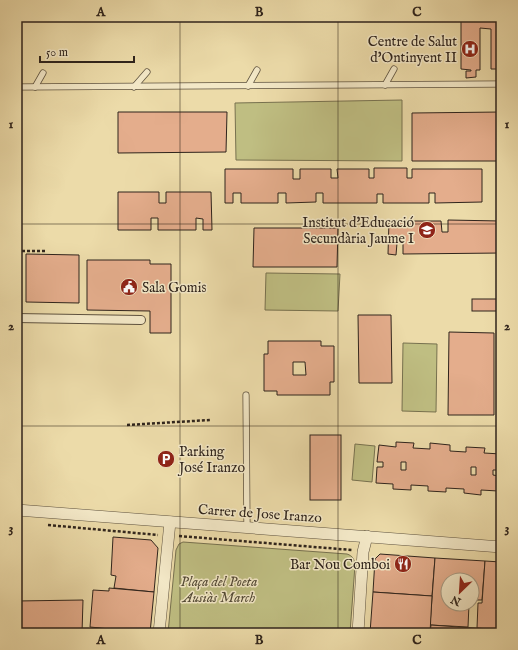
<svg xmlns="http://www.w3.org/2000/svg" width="518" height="650" font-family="'IM FELL English',serif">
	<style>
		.green { fill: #bfbe82; stroke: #77714f }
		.building { fill: #e4ad8c; stroke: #2f241c; fill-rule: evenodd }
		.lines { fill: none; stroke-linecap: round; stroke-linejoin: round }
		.service-casing { stroke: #5e523f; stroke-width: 7 }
		.pedestrian-casing { stroke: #5e523f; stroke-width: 10 }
		.minor-casing { stroke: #5e523f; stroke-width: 12 }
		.path { stroke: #2f241c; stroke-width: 2.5; stroke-dasharray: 3 2; stroke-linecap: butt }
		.service { stroke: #f3e8c7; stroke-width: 5.5 }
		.pedestrian { stroke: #f3e8c7; stroke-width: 8 }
		.minor { stroke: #f3e8c7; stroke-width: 11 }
		.grid { fill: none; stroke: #2f241c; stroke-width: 1; stroke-opacity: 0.55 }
		.labels { text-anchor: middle; stroke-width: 3; stroke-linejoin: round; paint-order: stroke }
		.poi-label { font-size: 14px; fill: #2f241c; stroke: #f3e8c7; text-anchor: end }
		.street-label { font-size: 14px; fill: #2f241c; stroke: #f3e8c7 }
		.park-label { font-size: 14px; font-style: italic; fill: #534a36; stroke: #f3e8c7 }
		.neatline { fill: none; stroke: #2f241c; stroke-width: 1.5 }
		.grid-label { font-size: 13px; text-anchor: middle; font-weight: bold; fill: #2f241c }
	</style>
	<rect width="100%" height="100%" fill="#ecdba9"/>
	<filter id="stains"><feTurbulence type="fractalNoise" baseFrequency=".005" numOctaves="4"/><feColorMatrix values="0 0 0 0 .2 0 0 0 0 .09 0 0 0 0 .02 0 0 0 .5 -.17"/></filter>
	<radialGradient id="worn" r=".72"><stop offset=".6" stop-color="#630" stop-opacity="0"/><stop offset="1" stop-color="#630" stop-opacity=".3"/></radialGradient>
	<g class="green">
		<path d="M402 100V161L236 160 235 103Z"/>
		<path d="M266 273 340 274 338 311 265 310Z"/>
		<path d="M403 343 437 344 436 412 402 411Z"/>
		<path d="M355 444 375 446 372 482 352 480Z"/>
		<path d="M183 542 347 554C353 556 354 559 355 565L350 633H168L176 550 179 544Z"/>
	</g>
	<g class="building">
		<path d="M461 17H501V69H491V29L480 28V70H476V77L466 78V71H471V70L461 69Z"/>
		<path d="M118 112H227L226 152 118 153Z"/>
		<path d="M501 112V161H412V113Z"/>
		<path d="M374 168H407V178H412V169H482V202L435 203V193H429V203H383V194H377V203H323V193H316V202L286 203V193H278V203H241V193H233V203H225V169H293V179H300V169H331V178H338L337 169H369V178H374Z"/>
		<path d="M118 192H159V203H166V192H211L212 230H203V219L196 218V230H158V218H151V230H118Z"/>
		<path d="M448 220 501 221V253L403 254V243H397L396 255 388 254 389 221H441L442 232H448Z"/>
		<path d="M254 228H338L337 267H253Z"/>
		<path d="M26 254 79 255V303L26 302Z"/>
		<path d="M87 260H150V264H171V333H150V311L87 310Z"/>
		<rect x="472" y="299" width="29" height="12"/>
		<path d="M358 315H391L392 383H359Z"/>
		<path d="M449 332 494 333V415H448Z"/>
		<path d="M268 341H321V346H334V382H330V395H277V391H264V354H268ZM293 362H305L306 375H293Z"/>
		<rect x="310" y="435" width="31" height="65"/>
		<path d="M396 442 414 443 413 448 430 449V443L450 445V451L466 452V447L485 448 484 453 501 454 500 470H493V475L499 476 498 491 481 490V495L464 493V489L446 488V492L428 491V486L411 485V490L393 489V484L376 483 377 467H383V462H377L379 445 396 447ZM401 462H406V470H401ZM471 467H476V475H471Z"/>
		<path d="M113 537 151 540 158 548 154 592 114 588 116 576 111 575Z"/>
		<path d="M380 554 435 558 432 596 373 592 375 559Z"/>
		<path d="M435 558 485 561 482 600H472V580H448V604H469L468 627 430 625Z"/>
		<path d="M485 561 501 562V630L477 628 478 603H482Z"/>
		<path d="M109 588 154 592 150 633 90 627 93 590 109 591Z"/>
		<path d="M373 592 432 596 430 633H370Z"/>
		<path d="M83 600 82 633H17V601Z"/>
		<path d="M431 625 501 630V633H430Z"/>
		<path d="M96 628 150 633H96Z"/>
	</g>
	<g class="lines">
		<defs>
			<g id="service">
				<path d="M385 85 394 69"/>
				<path d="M248 86 257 70"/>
				<path d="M17 87 501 84"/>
				<path d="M35 87 43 73"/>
				<path d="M134 87 147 72"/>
				<path d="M246 395 247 527"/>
			</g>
			<path id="pedestrian" d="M17 318 141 320"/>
			<g id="minor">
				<path d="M17 510 501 547"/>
				<path d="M159 633 170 522"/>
				<path d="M358 633 363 552 367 536"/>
			</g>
		</defs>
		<use href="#service" class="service-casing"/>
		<use href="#pedestrian" class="pedestrian-casing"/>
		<use href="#minor" class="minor-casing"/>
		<g class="path">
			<path d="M17 251H46"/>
			<path d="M127 425 210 420"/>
			<path d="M48 525 158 535"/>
			<path d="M179 536 352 550"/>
		</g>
		<use href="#service" class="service"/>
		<use href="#pedestrian" class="pedestrian"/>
		<use href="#minor" class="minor"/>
	</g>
	<path class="grid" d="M180 17V633M338 17V633M17 224H501M17 426H501"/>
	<defs>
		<symbol id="hospital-disc" viewBox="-11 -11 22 22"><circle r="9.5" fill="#8f2418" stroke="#f3e8c7"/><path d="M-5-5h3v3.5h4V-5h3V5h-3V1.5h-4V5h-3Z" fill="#fff"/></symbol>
		<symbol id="school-disc" viewBox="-11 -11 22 22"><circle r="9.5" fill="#8f2418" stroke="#f3e8c7"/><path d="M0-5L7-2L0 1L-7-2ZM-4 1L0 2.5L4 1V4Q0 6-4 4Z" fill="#fff"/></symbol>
		<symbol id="civic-disc" viewBox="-11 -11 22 22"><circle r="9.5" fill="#8f2418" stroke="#f3e8c7"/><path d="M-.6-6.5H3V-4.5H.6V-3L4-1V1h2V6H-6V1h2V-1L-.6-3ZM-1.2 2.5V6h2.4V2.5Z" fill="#fff"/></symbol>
		<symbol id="parking-disc" viewBox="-11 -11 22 22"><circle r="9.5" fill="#8f2418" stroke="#f3e8c7"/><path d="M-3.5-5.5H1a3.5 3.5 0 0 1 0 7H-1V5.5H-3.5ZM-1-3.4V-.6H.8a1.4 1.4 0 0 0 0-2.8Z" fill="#fff"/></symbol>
		<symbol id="restaurant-disc" viewBox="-11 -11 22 22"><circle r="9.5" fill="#8f2418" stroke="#f3e8c7"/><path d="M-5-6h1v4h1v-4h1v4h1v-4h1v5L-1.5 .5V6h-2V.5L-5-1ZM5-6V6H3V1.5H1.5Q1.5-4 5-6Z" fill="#fff"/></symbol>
	</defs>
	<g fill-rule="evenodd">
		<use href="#hospital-disc" x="460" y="39" width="20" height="20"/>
		<use href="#school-disc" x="417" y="220" width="20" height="20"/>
		<use href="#civic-disc" x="119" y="277" width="20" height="20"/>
		<use href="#parking-disc" x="156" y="449" width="20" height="20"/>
		<use href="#restaurant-disc" x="393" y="554" width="20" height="20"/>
	</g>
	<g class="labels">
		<g class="poi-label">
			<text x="457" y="46">Centre de Salut<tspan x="457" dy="16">d'Ontinyent II</tspan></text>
			<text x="414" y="227">Institut d'Educació<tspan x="414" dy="16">Secundària Jaume I</tspan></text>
			<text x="142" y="292" text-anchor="start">Sala Gomis</text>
			<text x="179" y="456" text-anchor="start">Parking<tspan x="179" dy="16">José Iranzo</tspan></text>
			<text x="390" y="569">Bar Nou Comboi</text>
		</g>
		<g class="street-label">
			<text transform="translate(260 513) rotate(4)" y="5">Carrer de Jose Iranzo</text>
		</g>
		<g class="park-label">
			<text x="219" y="586">Plaça del Poeta<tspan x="219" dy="16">Ausiàs March</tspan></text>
		</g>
	</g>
	<rect width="518" height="650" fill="none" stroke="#ecdba9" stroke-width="44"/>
	<g transform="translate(460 592) rotate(205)"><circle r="19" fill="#f3e8c7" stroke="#a59a83"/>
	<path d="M0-3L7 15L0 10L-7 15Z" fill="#8f2418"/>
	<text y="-6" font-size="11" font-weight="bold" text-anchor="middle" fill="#2f241c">N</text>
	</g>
	<path d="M40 56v6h94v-6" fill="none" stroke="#2f241c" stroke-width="2"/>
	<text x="46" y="56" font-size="12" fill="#2f241c" stroke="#f3e8c7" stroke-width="3" paint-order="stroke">50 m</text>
	<rect x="22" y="22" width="474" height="606" class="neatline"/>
	<g class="grid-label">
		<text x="101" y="16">A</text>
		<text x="259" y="16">B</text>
		<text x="417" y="16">C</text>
		<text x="11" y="128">1</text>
		<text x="507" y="128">1</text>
		<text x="11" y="330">2</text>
		<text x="507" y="330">2</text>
		<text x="11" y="532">3</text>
		<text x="507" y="532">3</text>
		<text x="101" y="644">A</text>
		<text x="259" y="644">B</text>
		<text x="417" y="644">C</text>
	</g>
	<rect width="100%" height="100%" filter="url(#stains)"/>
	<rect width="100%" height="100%" fill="url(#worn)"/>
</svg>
